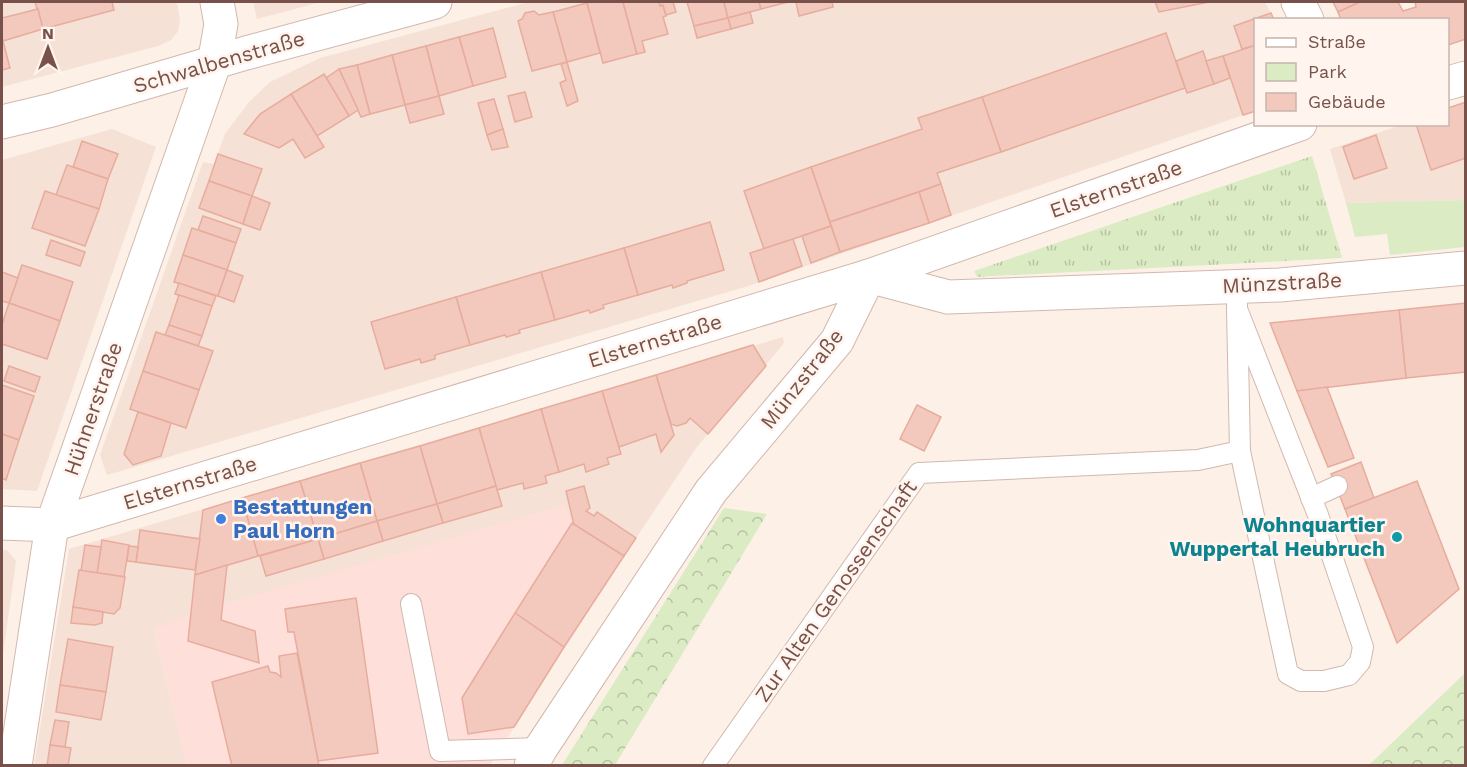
<svg xmlns="http://www.w3.org/2000/svg" width="1467" height="767" font-family="'Work Sans',sans-serif">
	<style>
		.residential { fill: #f5e1d5 }
		.commercial { fill: #fedfda }
		.grass { fill: url(#grass-tufts) }
		.forest { fill: url(#forest-crowns) }
		.park { fill: #dbecc4 }
		.building { fill: #f4c9bd; stroke: #e7ac9d; stroke-width: 1.5 }
		.lines { fill: none; stroke-linecap: round; stroke-linejoin: round }
		.lane-casing { stroke: #d2b8ae; stroke-width: 22 }
		.street-casing { stroke: #d2b8ae; stroke-width: 35 }
		.lane { stroke: #fff; stroke-width: 20 }
		.street { stroke: #fff; stroke-width: 33 }
		.shop-dot { fill: #3f7fe0; stroke: #fff5ee; stroke-width: 2 }
		.culture-dot { fill: #0f9aa8; stroke: #fff5ee; stroke-width: 2 }
		.labels { text-anchor: middle; stroke-width: 5; stroke-linejoin: round; paint-order: stroke }
		.street-label { font-size: 21px; fill: #78524a; stroke: #fff5ee }
		.shop-label { font-size: 21px; font-weight: bold; fill: #366cbe; stroke: #fff5ee; text-anchor: start }
		.culture-label { font-size: 21px; font-weight: bold; fill: #0d838f; stroke: #fff5ee; text-anchor: end }
	</style>
	<defs>
		<pattern id="grass-tufts" width="24" height="20" patternUnits="userSpaceOnUse" patternTransform="scale(1.5)"><rect width="24" height="20" fill="#dbecc4"/><path d="M3 7l-1-3M5 7V3M7 7l1-3M15 17l-1-3M17 17v-4M19 17l1-3" fill="none" stroke="#b6c2a1"/></pattern>
		<pattern id="forest-crowns" width="20" height="18" patternUnits="userSpaceOnUse" patternTransform="scale(1.5)"><rect width="20" height="18" fill="#dbecc4"/><path d="M2 6a3 3 0 1 1 6 0M12 15a3 3 0 1 1 6 0" fill="none" stroke="#b6c2a1"/></pattern>
	</defs>
	<rect width="100%" height="100%" fill="#fdf0e7"/>
	<g class="residential">
		<path d="M2 2H177L180 21 178 31 171 40 158 46 2 87Z"/>
		<path d="M253 2H321L257 19Z"/>
		<path d="M529 2H1265L1274 19 1256 20 1255 111 748 286 107 475 100 455 203 162 214 164 225 134 249 102 270 82 320 58Z"/>
		<path d="M1465 102V200L1346 203 1330 149 1401 125 1448 124V109Z"/>
		<path d="M112 129 156 147 37 491 2 489V160Z"/>
		<path d="M783 337 784 343 696 448 624 556 154 630 187 765 34 766 69 549Z"/>
		<path d="M2 550H7L16 561 2 662Z"/>
	</g>
	<path class="commercial" d="M564 505 574 525 624 556 490 765H187L154 629 187 615Z"/>
	<path class="grass" d="M1312 156 1342 258 977 277 974 271Z"/>
	<g class="forest">
		<path d="M724 508 767 514 615 765H562Z"/>
		<path d="M1465 673V765H1369Z"/>
	</g>
	<path class="park" d="M1465 200V247L1390 255 1387 234 1355 237 1346 203Z"/>
	<g class="building">
		<path d="M35 2H112L114 10 43 29Z"/>
		<path d="M591 2H623L637 54 603 63 587 3Z"/>
		<path d="M623 2H659L660 6 663 5 666 16 663 17 668 34 642 41 645 52 637 54Z"/>
		<path d="M659 2H673L676 12 666 15 663 5 660 6Z"/>
		<path d="M687 2H724L728 18 694 26Z"/>
		<path d="M724 2H759L761 9 728 18Z"/>
		<path d="M759 2H788L761 9Z"/>
		<path d="M796 2H832L833 7 799 16Z"/>
		<path d="M1155 2H1209L1159 12Z"/>
		<path d="M1333 2H1360L1338 12Z"/>
		<path d="M1360 2H1398L1403 11 1416 7 1415 2H1466V39L1448 45V20H1341L1338 12Z"/>
		<path d="M587 3 600 53 567 62 553 12Z"/>
		<path d="M38 9 43 29 3 41 2 37V18Z"/>
		<path d="M534 11 539 15 553 12 567 62 532 71 518 21 522 19 525 13Z"/>
		<path d="M750 12 753 23 731 29 728 18Z"/>
		<path d="M1271 13 1274 20H1256V45L1242 49 1234 26Z"/>
		<path d="M728 18 731 29 697 38 694 26Z"/>
		<path d="M493 28 506 77 473 86 459 37Z"/>
		<path d="M1166 33 1185 88 1001 152 982 97Z"/>
		<path d="M2 37 10 68 2 70Z"/>
		<path d="M459 37 473 86 439 96 426 46Z"/>
		<path d="M1256 45V111L1243 115 1223 56Z"/>
		<path d="M426 46 439 96 405 105 392 55Z"/>
		<path d="M1203 51 1214 84 1187 93 1176 61Z"/>
		<path d="M392 55 405 105 370 114 357 65Z"/>
		<path d="M1223 56 1230 78 1214 84 1206 61Z"/>
		<path d="M567 62 578 101 567 106 560 83 566 80 561 64Z"/>
		<path d="M357 65 370 114 361 117 339 69Z"/>
		<path d="M339 69 358 110 349 116 326 78Z"/>
		<path d="M324 74 349 116 317 136 291 94Z"/>
		<path d="M525 92 532 117 515 122 508 96Z"/>
		<path d="M291 94 324 147 305 158 293 139 279 148 244 134 260 114Z"/>
		<path d="M439 96 444 114 410 123 405 105Z"/>
		<path d="M982 97 1001 152 937 173 941 184 830 222 811 167 922 129 918 118Z"/>
		<path d="M494 99 503 129 487 135 478 103Z"/>
		<path d="M1466 102V158L1431 170 1416 124H1448V108Z"/>
		<path d="M503 129 508 147 492 150 487 135Z"/>
		<path d="M1376 135 1387 168 1354 179 1343 147Z"/>
		<path d="M82 141 118 154 108 179 73 167Z"/>
		<path d="M218 154 262 169 252 196 209 181Z"/>
		<path d="M67 165 108 179 99 209 56 195Z"/>
		<path d="M811 167 831 226 764 249 744 191Z"/>
		<path d="M209 181 252 196 243 224 199 208Z"/>
		<path d="M941 184 951 215 929 223 919 192Z"/>
		<path d="M45 191 99 209 85 246 32 228Z"/>
		<path d="M919 192 929 223 840 252 830 222Z"/>
		<path d="M252 196 270 203 260 230 243 224Z"/>
		<path d="M203 216 241 229 236 243 198 230Z"/>
		<path d="M710 222 724 270 687 281V283L673 288 672 285 638 295 624 248Z"/>
		<path d="M831 226 840 252 811 263 802 236Z"/>
		<path d="M192 228 236 243 227 270 183 255Z"/>
		<path d="M793 239 802 266 759 282 750 253Z"/>
		<path d="M51 240 85 252 80 266 46 255Z"/>
		<path d="M624 248 638 295 603 305 604 308 590 313 589 310 555 320 541 272Z"/>
		<path d="M183 255 227 270 218 296 174 282Z"/>
		<path d="M22 265 73 282 60 321 9 303Z"/>
		<path d="M227 270 243 276 234 302 218 296Z"/>
		<path d="M2 272 18 278 9 303 2 301Z"/>
		<path d="M541 272 555 320 519 330 520 333 506 337 505 335 470 345 456 297Z"/>
		<path d="M179 283 216 296 212 306 175 294Z"/>
		<path d="M179 295 212 306 202 336 169 325Z"/>
		<path d="M456 297 470 345 435 355V359L421 363 420 359 385 369 371 322Z"/>
		<path d="M9 303 60 321 47 359 2 344V325Z"/>
		<path d="M1466 303V372L1406 378 1399 310Z"/>
		<path d="M1399 310 1406 378 1297 391 1270 323Z"/>
		<path d="M169 325 202 336 198 346 165 335Z"/>
		<path d="M156 332 213 351 199 390 143 371Z"/>
		<path d="M753 345 766 366 708 434 690 418 686 423 677 426 671 424 656 375Z"/>
		<path d="M9 366 40 377 35 392 4 381Z"/>
		<path d="M143 371 199 390 186 428 130 409Z"/>
		<path d="M656 375 674 435 661 452 656 434 619 447 602 391Z"/>
		<path d="M2 385 34 396 19 440 2 434Z"/>
		<path d="M1327 387 1354 458 1328 467 1297 391Z"/>
		<path d="M602 391 621 454 607 458 609 464 586 472 584 464 559 472 541 409Z"/>
		<path d="M917 405 941 417 924 451 900 439Z"/>
		<path d="M541 409 559 472 545 476 547 483 524 489 523 483 497 490 479 428Z"/>
		<path d="M138 412 171 423 161 456 133 465 124 454Z"/>
		<path d="M479 428 496 486 437 504 420 446Z"/>
		<path d="M2 434 19 440 6 480 2 478Z"/>
		<path d="M420 446 437 504 377 521 360 463Z"/>
		<path d="M1361 462 1374 498 1345 509 1331 474Z"/>
		<path d="M360 463 377 521 318 539 300 481Z"/>
		<path d="M300 481 318 539 258 556 242 498Z"/>
		<path d="M1417 481 1459 589 1397 643 1345 509Z"/>
		<path d="M496 486 502 506 443 523 437 504Z"/>
		<path d="M584 486 590 508 586 511 594 516 597 512 636 538 624 556 574 525 566 491Z"/>
		<path d="M242 498 258 556 195 575 203 510Z"/>
		<path d="M437 504 443 523 383 541 377 521Z"/>
		<path d="M377 521 383 541 324 559 318 539Z"/>
		<path d="M572 523 624 556 564 647 515 613Z"/>
		<path d="M140 530 200 539 195 570 136 562Z"/>
		<path d="M318 539 324 559 266 576 260 556Z"/>
		<path d="M102 540 129 545 124 577 97 573Z"/>
		<path d="M85 545 101 547 97 573 81 571Z"/>
		<path d="M129 546 138 547 136 562 127 561Z"/>
		<path d="M227 565 221 620 255 631 259 663 188 641 195 575Z"/>
		<path d="M79 570 125 577 120 608 114 614 73 607Z"/>
		<path d="M356 598 378 753 318 761 294 632H288L285 609Z"/>
		<path d="M73 607 103 612 102 623 95 625 71 623Z"/>
		<path d="M515 613 564 647 514 727 468 734 462 698Z"/>
		<path d="M68 639 113 647 106 692 60 685Z"/>
		<path d="M297 653 319 766H232L212 682 268 666 270 672 276 673 281 677 279 656Z"/>
		<path d="M60 685 106 692 101 720 56 712Z"/>
		<path d="M55 720 69 722 65 747 50 745Z"/>
		<path d="M50 745 71 748 68 766H47Z"/>
	</g>
	<g class="lines">
		<defs>
			<g id="lane">
				<path d="M1237 286V309L1240 451 1288 674 1301 681H1324L1349 675 1360 662 1363 647 1318 515 1237 309"/>
				<path d="M1311 498 1337 486"/>
				<path d="M411 604 440 751 541 748"/>
				<path d="M713 766 919 473 1198 460 1240 451"/>
			</g>
			<g id="street">
				<path d="M1298 2 1307 20"/>
				<path d="M1448 83 1466 78"/>
				<path d="M2 122 52 110 246 53 435 2"/>
				<path d="M869 276 948 297 1280 285 1466 268"/>
				<path d="M2 523 52 525 869 276 1300 124"/>
				<path d="M15 766 52 525 214 64 221 24 217 2"/>
				<path d="M531 766 541 748 711 491 837 341 869 276"/>
			</g>
		</defs>
		<use href="#lane" class="lane-casing"/>
		<use href="#street" class="street-casing"/>
		<use href="#lane" class="lane"/>
		<use href="#street" class="street"/>
	</g>
	<circle class="shop-dot" cx="221" cy="519" r="6"/>
	<circle class="culture-dot" cx="1397" cy="537" r="6"/>
	<g class="labels">
		<g class="street-label">
			<text transform="translate(219 62) rotate(-16)" y="7">Schwalbenstraße</text>
			<text transform="translate(1116 189) rotate(-19)" y="7">Elsternstraße</text>
			<text transform="translate(1282 283) rotate(-3)" y="7">Münzstraße</text>
			<text transform="translate(655 341) rotate(-17)" y="7">Elsternstraße</text>
			<text transform="translate(802 379) rotate(-52)" y="7">Münzstraße</text>
			<text transform="translate(93 409) rotate(-71)" y="7">Hühnerstraße</text>
			<text transform="translate(190 483) rotate(-17)" y="7">Elsternstraße</text>
			<text transform="translate(836 591) rotate(-55)" y="7">Zur Alten Genossenschaft</text>
		</g>
		<g class="shop-label">
			<text x="233" y="514">Bestattungen<tspan x="233" dy="24">Paul Horn</tspan></text>
		</g>
		<g class="culture-label">
			<text x="1385" y="532">Wohnquartier<tspan x="1385" dy="24">Wuppertal Heubruch</tspan></text>
		</g>
	</g>
	<rect width="1467" height="767" fill="none" stroke="#78524a" stroke-width="6"/>
	<rect x="1254" y="18" width="195" height="108" fill="#fff5ee" stroke="#c9b4ac" stroke-width="1.5"/>
	<rect x="1266" y="38" width="30" height="9" fill="#ffffff" stroke="#c9b4ac" stroke-width="1.5"/>
	<text x="1308" y="48" font-size="18" fill="#78524a">Straße</text>
	<rect x="1266" y="63" width="30" height="18" fill="#dbecc4" stroke="#c9b4ac" stroke-width="1.5"/>
	<text x="1308" y="78" font-size="18" fill="#78524a">Park</text>
	<rect x="1266" y="93" width="30" height="18" fill="#f4c9bd" stroke="#c9b4ac" stroke-width="1.5"/>
	<text x="1308" y="108" font-size="18" fill="#78524a">Gebäude</text>
	<g transform="translate(48 48)" stroke="#fff5ee" stroke-width="4.5" paint-order="stroke">
	<path d="M0-4.5L10 22L0 15L-10 22Z" fill="#78524a"/>
	<text y="-9" font-size="16" font-weight="bold" text-anchor="middle" fill="#78524a">N</text>
	</g>
</svg>
